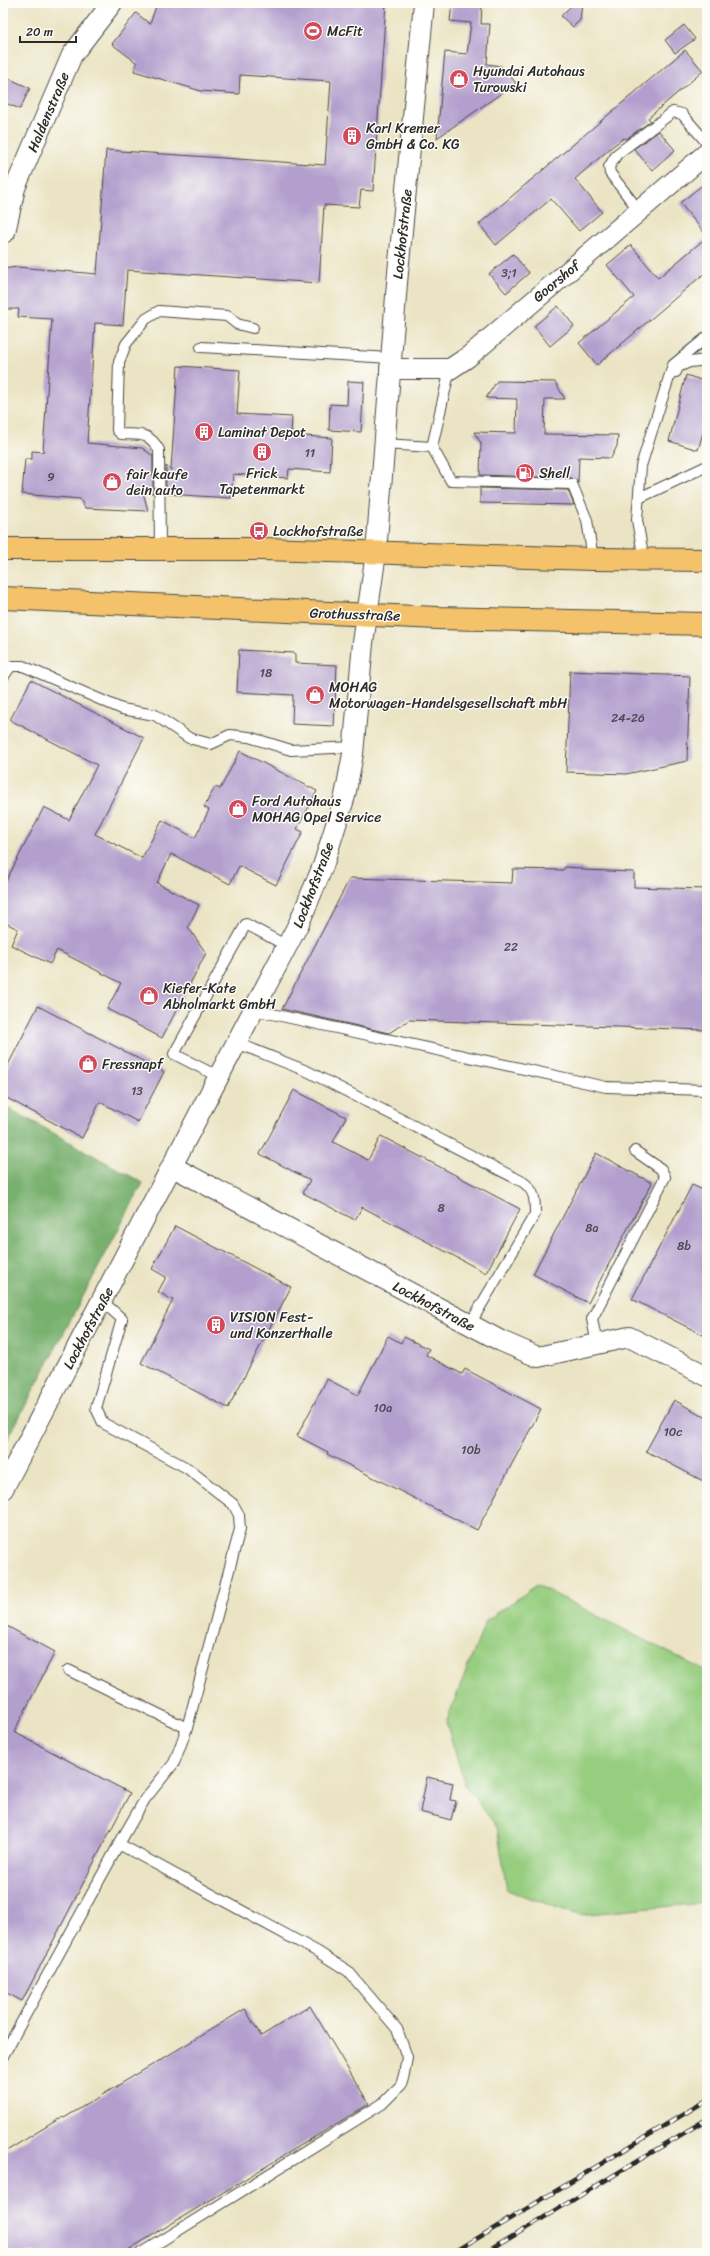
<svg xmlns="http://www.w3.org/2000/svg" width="710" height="2256" font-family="Sriracha,sans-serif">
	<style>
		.green { fill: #96cd7f; stroke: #607c55 }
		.forest { fill: #78b06e; stroke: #526e4c }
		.building { fill: #b29fcd }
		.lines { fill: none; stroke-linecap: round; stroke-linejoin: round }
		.service-casing { stroke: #484742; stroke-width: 12 }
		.minor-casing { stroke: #484742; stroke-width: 22 }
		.primary-casing { stroke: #484742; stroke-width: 24 }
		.service { stroke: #fff; stroke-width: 10 }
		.minor { stroke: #fff; stroke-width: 20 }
		.primary { stroke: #f3c26a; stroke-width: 22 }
		.rail-casing { stroke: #2b2b2b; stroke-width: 4.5 }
		.rail { stroke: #fdfcf7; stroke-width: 3; stroke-dasharray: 9; stroke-linecap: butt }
		.labels { text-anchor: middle; stroke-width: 3; stroke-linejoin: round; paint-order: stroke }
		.number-label { font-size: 12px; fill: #4d4854 }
		.poi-label { font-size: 14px; fill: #2b2b2b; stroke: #fdfcf7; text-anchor: start }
		.street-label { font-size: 14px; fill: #2b2b2b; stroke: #fdfcf7 }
	</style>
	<rect width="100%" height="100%" fill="#fdfcf7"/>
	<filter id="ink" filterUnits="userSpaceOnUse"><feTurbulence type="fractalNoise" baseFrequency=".025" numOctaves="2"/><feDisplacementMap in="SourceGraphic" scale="8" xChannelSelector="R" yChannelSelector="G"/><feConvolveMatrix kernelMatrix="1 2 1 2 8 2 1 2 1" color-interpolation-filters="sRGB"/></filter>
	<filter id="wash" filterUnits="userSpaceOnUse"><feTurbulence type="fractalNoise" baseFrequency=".012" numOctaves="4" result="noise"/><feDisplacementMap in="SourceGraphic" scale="16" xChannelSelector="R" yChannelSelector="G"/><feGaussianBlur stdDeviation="0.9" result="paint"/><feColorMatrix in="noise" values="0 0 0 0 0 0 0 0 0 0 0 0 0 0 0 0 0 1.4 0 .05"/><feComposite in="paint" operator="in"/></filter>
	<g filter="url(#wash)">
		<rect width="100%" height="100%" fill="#ebe4c4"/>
		<path class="green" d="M537 1585 707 1672V1900L693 1904 578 1915 507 1890 497 1827 465 1785 446 1722 486 1621Z"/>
		<path class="forest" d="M3 1105 143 1183 3 1448Z"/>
		<g id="blocks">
			<g class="building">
				<path d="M157 3H386L373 191 361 190 359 207 324 205 319 283 127 270 123 325 95 323 87 443 142 448 153 456V493L143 492 148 511 85 508 80 499 22 494 25 459H32V451L43 452 52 319 18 317 19 309H3V269L17 267 97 274 106 150 325 165 331 81 240 75 239 94 201 91 134 71 137 63 112 44 136 13 150 24Z"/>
				<path d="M452 3H482L481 24H490L487 64 501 66 516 83 437 138 445 52 467 54 471 23 450 21Z"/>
				<path d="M574 3H582L580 20 573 27 561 16Z"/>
				<path d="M684 25 695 39 675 53 665 40Z"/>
				<path d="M685 50 703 71 648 118 651 121 626 139 624 138 614 145 575 179 602 212 579 231 551 199 496 245 479 224Z"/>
				<path d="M3 76 30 88 20 109 3 102Z"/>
				<path d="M659 131 675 150 652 170 634 149Z"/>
				<path d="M707 181V236L680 203Z"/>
				<path d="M707 237V271L597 365 579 343 634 297 607 265 631 245 658 278Z"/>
				<path d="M513 254 529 273 506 293 489 274Z"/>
				<path d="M558 306 574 326 550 346 534 326Z"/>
				<path d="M178 366 240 370 237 414 292 417 291 435 332 438 330 472 289 469 288 478 233 474 231 498 166 494V466L171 470Z"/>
				<path d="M686 375 707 382V419L698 450 669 441Z"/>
				<path d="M348 381 364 382 361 432 329 430 330 404 347 405Z"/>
				<path d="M497 381 555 382 565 399H545L544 434 618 435 617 446 611 458 579 457 578 483 572 478 480 475 481 443 474 432 516 433 517 399 486 398Z"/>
				<path d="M480 488 568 490 574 505 480 503Z"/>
				<path d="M239 650 295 653V663L337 665 334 726 292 724 293 695 237 692Z"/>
				<path d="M570 671 690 676 687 761 626 774 566 772Z"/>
				<path d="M31 680 144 738 95 834 142 858 162 820 195 838 209 810 204 807 215 787 220 789 240 751 317 791 297 829 303 832 276 885 239 866 230 884 171 854 157 883 199 905 188 927 206 953 162 1038 107 1009 121 983 57 950 50 964 11 945 18 929 3 922V887L44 807 69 820 97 765 10 720Z"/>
				<path d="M565 867 581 868 584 870 634 872V887L707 889V1030L409 1020 389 1033 282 1009 350 878 512 883 513 869 563 870Z"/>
				<path d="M38 1006 164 1072 138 1122 100 1102 82 1138 3 1096V1075Z"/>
				<path d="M294 1090 346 1117 333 1142 368 1160 381 1136 520 1209 486 1273 362 1207 355 1220 303 1193 310 1180 260 1154Z"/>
				<path d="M596 1153 652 1183 588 1303 533 1274Z"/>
				<path d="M692 1185 707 1192V1337L632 1299Z"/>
				<path d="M175 1226 291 1287 228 1408 141 1363 173 1300 158 1292 166 1277 152 1269Z"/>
				<path d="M388 1336 401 1343 404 1337 429 1349 426 1355 462 1374 465 1369 541 1409 477 1530 327 1454 328 1452 297 1436 327 1379 358 1395Z"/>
				<path d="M674 1400 707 1418V1483L646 1451Z"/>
				<path d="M3 1624 55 1652 14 1732 130 1793 22 2001 3 1991Z"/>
				<path d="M427 1777 453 1783 450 1800 456 1801 451 1820 420 1812Z"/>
				<path d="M310 2006 369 2104 123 2253H3V2153L62 2117 64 2118 245 2009 261 2036Z"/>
			</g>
		</g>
	</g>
	<g filter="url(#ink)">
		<use href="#blocks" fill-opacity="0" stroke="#484742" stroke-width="1"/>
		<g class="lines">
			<defs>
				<g id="service">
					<path d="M640 212 610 173 609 167 617 154 673 112 682 114 707 143"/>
					<path d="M201 347 391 358"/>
					<path d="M676 372 678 367 690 362 707 360"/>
					<path d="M384 444 432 447 451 481 572 484 587 520 593 559"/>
					<path d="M432 447 450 369"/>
					<path d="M639 498 707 466"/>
					<path d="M160 548 159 450C149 432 141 435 121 434L117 430 119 362 126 344 146 319 159 311 227 316 237 324 253 328"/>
					<path d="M644 560 637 520 641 466 650 437 673 365 707 337"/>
					<path d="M3 677 11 666H23L122 709 155 715 189 738 211 744 230 735 249 737 291 750 354 747"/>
					<path d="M254 1010 606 1087 707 1090"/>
					<path d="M237 1043 309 1072 523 1182C535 1191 535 1199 535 1214L470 1324"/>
					<path d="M219 1077 174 1054 246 924 287 946"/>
					<path d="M102 1301 122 1319 96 1408 103 1423 187 1468 233 1504 239 1515 240 1529 187 1728 174 1763 145 1799 119 1844 318 1952 348 1971 397 2029 407 2057 404 2075 401 2085 382 2104 142 2253"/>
					<path d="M597 1344 592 1319 665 1177 661 1169 635 1151"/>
					<path d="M68 1670 187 1728"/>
					<path d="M3 2056 119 1844"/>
				</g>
				<g id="minor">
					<path d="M5 232 15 188 72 55 112 3"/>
					<path d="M390 369H450L468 357 707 153"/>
					<path d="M173 1167 501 1341 538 1357 629 1337 707 1376"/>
					<path d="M3 1489 299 923 323 866 345 796 353 754 363 643 376 553 397 283 424 3"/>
				</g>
				<g id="primary">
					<path d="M3 549H263L593 559 707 560"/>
					<path d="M3 598 437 618 707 624"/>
				</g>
			</defs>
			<use href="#service" class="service-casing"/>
			<use href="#minor" class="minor-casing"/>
			<use href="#primary" class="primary-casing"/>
			<use href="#service" class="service"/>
			<use href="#minor" class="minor"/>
			<use href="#primary" class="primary"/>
			<defs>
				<g id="rail">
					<path d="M453 2253 707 2100"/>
					<path d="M485 2253 707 2119"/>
				</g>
			</defs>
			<use href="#rail" class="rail-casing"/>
			<use href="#rail" class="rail"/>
		</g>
	</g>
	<defs>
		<symbol id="stadium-disc" viewBox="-11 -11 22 22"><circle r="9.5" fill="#d1495b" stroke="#fdfcf7"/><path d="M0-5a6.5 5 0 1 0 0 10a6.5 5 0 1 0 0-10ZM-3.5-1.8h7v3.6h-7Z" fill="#fff"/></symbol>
		<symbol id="shop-disc" viewBox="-11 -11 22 22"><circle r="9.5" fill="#d1495b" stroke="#fdfcf7"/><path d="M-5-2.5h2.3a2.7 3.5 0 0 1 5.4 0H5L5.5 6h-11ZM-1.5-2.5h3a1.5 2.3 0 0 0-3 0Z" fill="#fff"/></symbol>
		<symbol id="building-disc" viewBox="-11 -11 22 22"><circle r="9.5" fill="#d1495b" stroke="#fdfcf7"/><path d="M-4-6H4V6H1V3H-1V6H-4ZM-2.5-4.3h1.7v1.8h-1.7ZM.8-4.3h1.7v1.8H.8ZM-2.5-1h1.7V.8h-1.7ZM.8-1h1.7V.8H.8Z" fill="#fff"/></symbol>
		<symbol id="fuel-disc" viewBox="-11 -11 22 22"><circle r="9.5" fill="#d1495b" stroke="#fdfcf7"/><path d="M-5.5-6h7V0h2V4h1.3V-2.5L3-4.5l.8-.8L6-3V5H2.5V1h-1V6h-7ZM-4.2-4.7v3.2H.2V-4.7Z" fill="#fff"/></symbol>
		<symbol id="bus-disc" viewBox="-11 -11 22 22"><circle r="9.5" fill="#d1495b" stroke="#fdfcf7"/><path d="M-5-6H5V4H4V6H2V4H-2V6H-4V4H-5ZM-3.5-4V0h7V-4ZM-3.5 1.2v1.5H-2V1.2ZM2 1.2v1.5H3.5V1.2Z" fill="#fff"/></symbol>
	</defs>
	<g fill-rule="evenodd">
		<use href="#stadium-disc" x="302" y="20" width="22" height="22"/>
		<use href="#shop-disc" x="448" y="68" width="22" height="22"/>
		<use href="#building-disc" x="341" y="125" width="22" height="22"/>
		<use href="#building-disc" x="193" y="421" width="22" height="22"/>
		<use href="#building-disc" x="251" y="441" width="22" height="22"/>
		<use href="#fuel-disc" x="514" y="462" width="22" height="22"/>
		<use href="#shop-disc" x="101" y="471" width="22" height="22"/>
		<use href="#bus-disc" x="248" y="520" width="22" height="22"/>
		<use href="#shop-disc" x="304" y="684" width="22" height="22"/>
		<use href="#shop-disc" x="227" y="798" width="22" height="22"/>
		<use href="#shop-disc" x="138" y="985" width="22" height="22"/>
		<use href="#shop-disc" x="77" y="1053" width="22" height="22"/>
		<use href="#building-disc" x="205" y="1314" width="22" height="22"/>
	</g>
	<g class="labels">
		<g class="number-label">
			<text x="509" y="277">3;1</text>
			<text x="310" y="457">11</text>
			<text x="51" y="481">9</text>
			<text x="266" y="677">18</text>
			<text x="628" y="722">24-26</text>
			<text x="511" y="951">22</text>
			<text x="137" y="1095">13</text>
			<text x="441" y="1212">8</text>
			<text x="592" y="1232">8a</text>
			<text x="684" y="1250">8b</text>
			<text x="383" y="1412">10a</text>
			<text x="673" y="1436">10c</text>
			<text x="471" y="1454">10b</text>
		</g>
		<g class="poi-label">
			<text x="327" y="36">McFit</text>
			<text x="473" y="76">Hyundai Autohaus<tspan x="473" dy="16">Turowski</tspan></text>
			<text x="366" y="133">Karl Kremer<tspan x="366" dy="16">GmbH &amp; Co. KG</tspan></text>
			<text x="218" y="437">Laminat Depot</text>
			<text x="262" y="478" text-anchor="middle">Frick<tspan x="262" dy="16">Tapetenmarkt</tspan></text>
			<text x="539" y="478">Shell</text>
			<text x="126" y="479">fair kaufe<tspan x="126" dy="16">dein auto</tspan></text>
			<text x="273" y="536">Lockhofstraße</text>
			<text x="329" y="692">MOHAG<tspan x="329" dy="16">Motorwagen-Handelsgesellschaft mbH</tspan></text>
			<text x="252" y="806">Ford Autohaus<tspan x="252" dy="16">MOHAG Opel Service</tspan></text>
			<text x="163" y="993">Kiefer-Kate<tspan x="163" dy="16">Abholmarkt GmbH</tspan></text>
			<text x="102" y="1069">Fressnapf</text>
			<text x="230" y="1322">VISION Fest-<tspan x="230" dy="16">und Konzerthalle</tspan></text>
		</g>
		<g class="street-label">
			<text transform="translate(48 112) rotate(-67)" y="5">Haldenstraße</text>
			<text transform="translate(402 234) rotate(-84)" y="5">Lockhofstraße</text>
			<text transform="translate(556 281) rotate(-40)" y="5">Goorshof</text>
			<text transform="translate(355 614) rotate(2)" y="5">Grothusstraße</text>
			<text transform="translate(313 885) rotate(-69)" y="5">Lockhofstraße</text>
			<text transform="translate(434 1306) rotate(28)" y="5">Lockhofstraße</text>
			<text transform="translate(88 1328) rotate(-62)" y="5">Lockhofstraße</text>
		</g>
	</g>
	<rect width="710" height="2256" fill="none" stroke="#fdfcf7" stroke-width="16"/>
	<path d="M20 36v6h56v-6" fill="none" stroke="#2b2b2b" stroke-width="2"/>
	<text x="26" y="36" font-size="12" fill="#2b2b2b" stroke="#fdfcf7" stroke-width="3" paint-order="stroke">20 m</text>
</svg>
